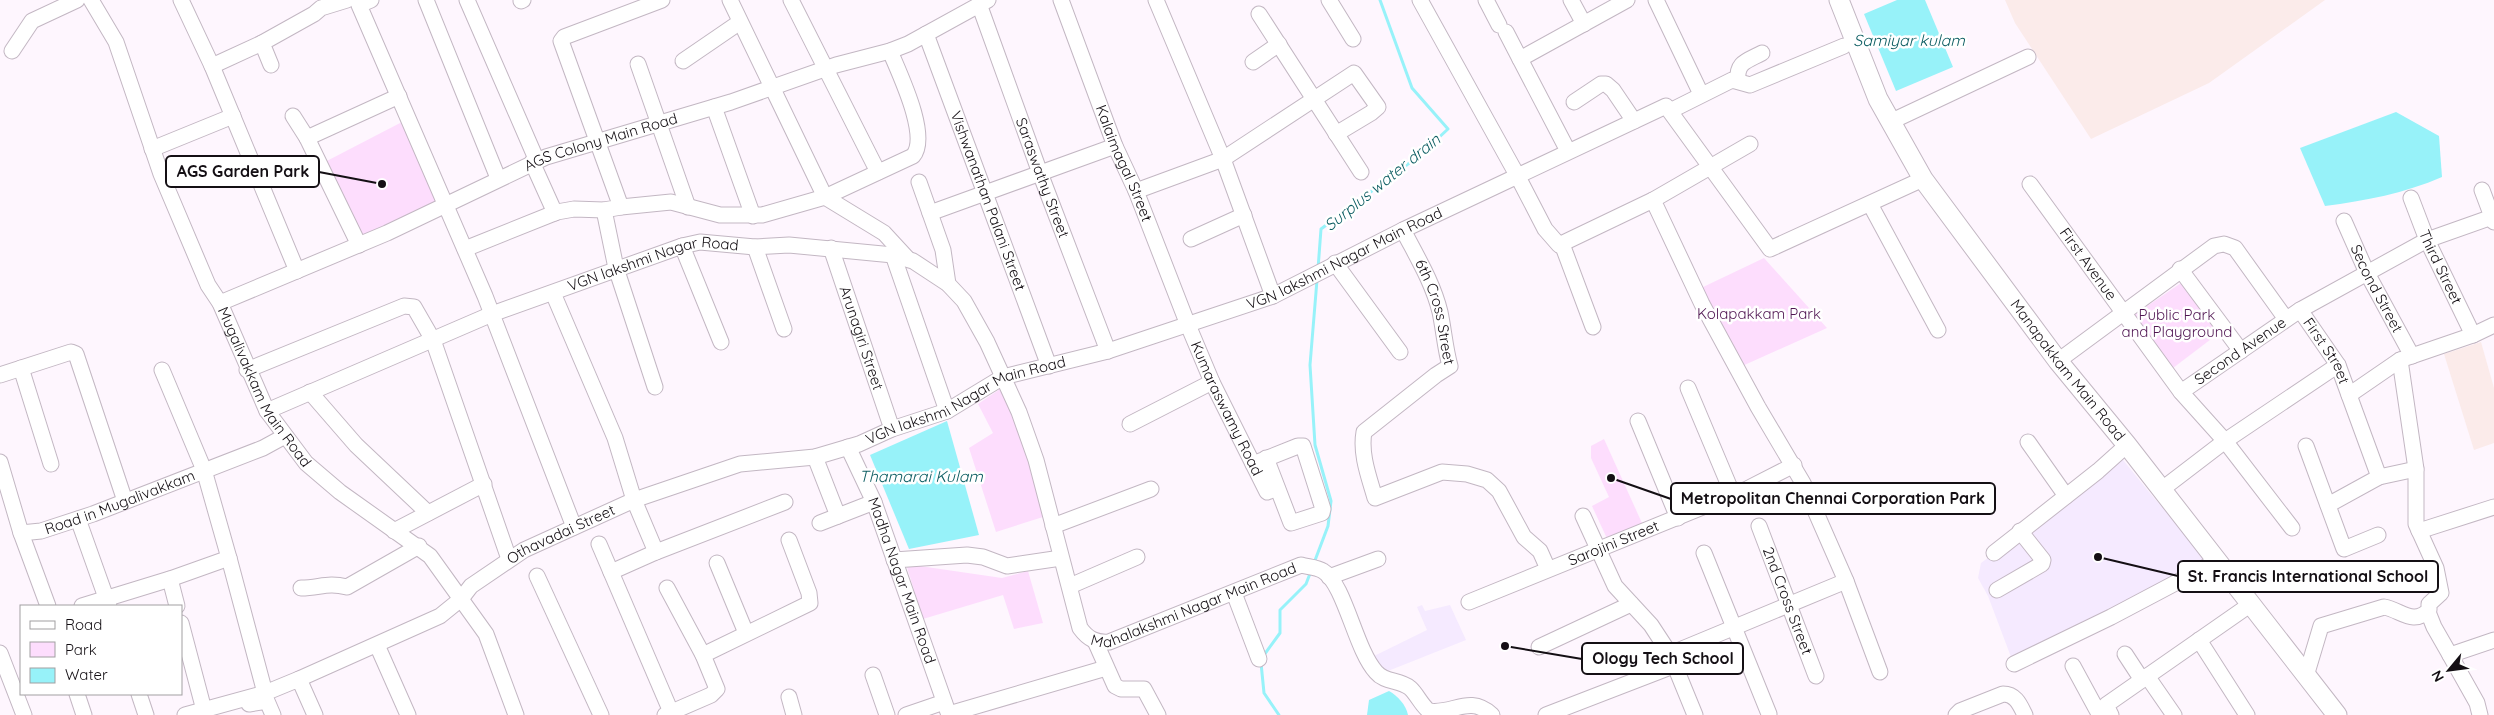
<svg xmlns="http://www.w3.org/2000/svg" width="2494" height="715" font-family="Quicksand,sans-serif">
	<style>
		.commercial { fill: #fbebea }
		.education { fill: #f5eaff }
		.green { fill: #fdddfd }
		.water { fill: #97f2f9 }
		.lines { fill: none; stroke-linecap: round; stroke-linejoin: round }
		.stream { stroke: #97f2f9; stroke-width: 3 }
		.minor-casing { stroke: #c3b7c3; stroke-width: 17 }
		.major-casing { stroke: #c3b7c3; stroke-width: 21 }
		.minor { stroke: #fff; stroke-width: 15 }
		.major { stroke: #fff; stroke-width: 19 }
		.labels { text-anchor: middle; stroke-width: 5; stroke-linejoin: round; paint-order: stroke }
		.street-label { font-size: 15px; fill: #140f14; stroke: #fff }
		.park-label { font-size: 15px; fill: #501652; stroke: #fff }
		.water-label { font-size: 16px; font-style: italic; fill: #0c5d62; stroke: #fff }
		.leader { fill: none; stroke: #140f14; stroke-width: 2 }
		.callout-dot { fill: #140f14; stroke: #fff; stroke-width: 2 }
		.callout { fill: #fff; stroke: #140f14; stroke-width: 2 }
		.callout-label { font-size: 16px; text-anchor: middle; font-weight: bold; fill: #140f14 }
	</style>
	<rect width="100%" height="100%" fill="#fef6fe"/>
	<g class="commercial">
		<path d="M2005 0H2325L2209 83 2091 139 2015 23Z"/>
		<path d="M2481 342 2494 388V443L2474 450 2444 354Z"/>
	</g>
	<g class="education">
		<path d="M2119 455 2154 498 2210 560 2011 657 1988 596 1978 578 1981 563 2039 520Z"/>
		<path d="M1422 605 1425 611 1450 605 1466 640 1383 673 1372 657 1427 630 1417 607Z"/>
	</g>
	<g class="green">
		<path d="M402 122 445 204 359 245 321 164Z"/>
		<path d="M1764 258 1827 328 1740 367 1701 288Z"/>
		<path d="M2184 281 2219 333 2173 368 2134 315Z"/>
		<path d="M1003 387 1018 423 1043 517 996 532 969 448 993 433 978 404Z"/>
		<path d="M1604 439 1646 532 1610 545 1592 506 1609 497 1591 458V446Z"/>
		<path d="M906 564 1002 578 1028 571 1043 623 1014 629 1003 595 923 619Z"/>
	</g>
	<g class="water">
		<path d="M1897 0H1925L1953 67 1896 91 1864 14Z"/>
		<path d="M2396 112 2439 136 2442 177C2405 193 2365 201 2325 206L2300 148Z"/>
		<path d="M947 421 979 535 909 549 870 455Z"/>
		<path d="M1389 691C1398 696 1406 705 1408 715H1367L1369 700Z"/>
	</g>
	<g class="lines">
		<g class="stream">
			<path d="M1318 269 1321 229 1420 155 1448 129 1412 88 1380 0"/>
			<path d="M1314 563 1328 526 1331 501 1315 445 1310 365 1317 280"/>
			<path d="M1264 655 1280 633V610L1306 584 1311 571"/>
			<path d="M1261 663 1264 693 1279 715"/>
		</g>
		<defs>
			<g id="minor">
				<path id="s1" d="M91 0 116 42 161 174 208 285 220 303 267 411 306 463 340 492 430 556 486 634 516 715"/>
				<path d="M181 0 212 66 297 271"/>
				<path d="M371 0 359 5 485 296 574 527"/>
				<path d="M426 0 498 178"/>
				<path d="M467 0 537 161"/>
				<path d="M730 0 825 197 884 233 908 259"/>
				<path d="M791 0 878 172"/>
				<path id="s2" d="M1061 0 1115 146 1136 191 1188 325 1212 382 1267 492 1277 488"/>
				<path d="M1156 0 1223 159 1273 296"/>
				<path d="M1329 0 1353 39"/>
				<path d="M1420 0 1517 175 1545 229 1559 245 1653 200"/>
				<path d="M1486 0 1499 25"/>
				<path d="M1571 0 1584 24"/>
				<path d="M1656 0 1701 94"/>
				<path d="M521 1 523 0"/>
				<path id="s3" d="M979 4 1040 173 1108 351"/>
				<path d="M1259 14 1361 172"/>
				<path d="M1506 32 1520 59 1627 0"/>
				<path id="s4" d="M926 34 1049 366"/>
				<path d="M12 51 32 21 77 0"/>
				<path d="M1520 59 1568 151"/>
				<path d="M683 61 740 22"/>
				<path d="M1253 62 1279 44"/>
				<path d="M638 64 688 207"/>
				<path d="M271 65 262 43 314 14 321 8 347 0"/>
				<path d="M212 66 262 43"/>
				<path d="M1738 81C1736 62 1747 61 1762 53"/>
				<path d="M1574 102 1601 84H1606L1613 90 1634 121"/>
				<path d="M714 107 753 216"/>
				<path d="M1670 111 1732 80 1750 85 1844 46"/>
				<path d="M293 116 307 138"/>
				<path d="M1890 122 2028 57"/>
				<path d="M152 149 233 116"/>
				<path d="M532 162 555 213"/>
				<path d="M919 182 943 250 948 284"/>
				<path id="s5" d="M2030 184 2181 392 2225 441 2292 528"/>
				<path d="M2482 190 2494 222"/>
				<path d="M1136 191 1223 159 1354 73 1378 107 1371 113 1336 134"/>
				<path id="s6" d="M2411 198 2427 240 2473 335"/>
				<path d="M1870 204 1938 330"/>
				<path d="M621 207 671 202 720 215H762L825 197 913 156C930 136 899 73 890 51"/>
				<path d="M930 213 1115 146"/>
				<path id="s7" d="M2344 221 2367 273 2412 356"/>
				<path id="s8" d="M1403 230C1417 257 1433 283 1440 312 1444 331 1445 348 1450 366L1436 375 1364 432C1360 454 1369 477 1375 498L1442 472 1467 474 1487 480 1499 491 1524 537 1540 551 1548 569"/>
				<path d="M1191 239 1244 215"/>
				<path d="M1562 244 1593 327"/>
				<path d="M359 245 307 138 399 96"/>
				<path d="M682 246 721 342"/>
				<path d="M755 247 784 329"/>
				<path id="s9" d="M831 248 892 429"/>
				<path d="M465 249 557 212 574 209 604 210"/>
				<path d="M893 255 947 411"/>
				<path d="M1335 263 1400 352"/>
				<path d="M2180 269 2241 351"/>
				<path d="M553 293 615 438 634 500 656 552"/>
				<path id="s10" d="M220 303 387 233 546 157 731 102 836 65 890 51 908 44 988 0"/>
				<path id="s11" d="M2300 310 2338 365 2379 477 2328 505"/>
				<path d="M2058 361 2214 246 2224 244 2235 248 2286 319"/>
				<path d="M21 368 51 464"/>
				<path d="M247 370 404 306 414 307 433 340 509 559"/>
				<path d="M0 375 71 352 76 354 125 501"/>
				<path d="M655 387 616 268 604 210 621 207 561 41 564 37 662 0"/>
				<path d="M1688 388 1733 495"/>
				<path d="M310 392 356 445 428 513"/>
				<path id="s12" d="M2181 392 2300 310 2427 240 2492 217"/>
				<path d="M2349 395 2400 360 2473 335 2494 325"/>
				<path id="s13" d="M267 411 492 314 682 246 700 242 755 247 789 245 893 255 913 261 948 284 964 301 987 342 1019 412 1036 460 1080 628C1088 639 1096 643 1109 642L1301 565C1308 567 1317 567 1323 571 1345 584 1355 649 1376 672 1385 683 1399 679 1410 688 1417 694 1421 705 1429 711 1453 715 1469 694 1492 715"/>
				<path d="M1638 421 1678 518"/>
				<path d="M1130 424 1212 382"/>
				<path d="M2028 442 2066 496"/>
				<path d="M2306 446 2344 549 2378 535"/>
				<path id="s14" d="M848 447 874 502 949 715"/>
				<path d="M815 457 838 516 874 502"/>
				<path id="s15" d="M0 462 21 533 41 531 93 514 263 448 285 436"/>
				<path d="M1253 464 1298 446H1303L1323 509 1322 513 1291 523 1266 458"/>
				<path d="M2379 477 2416 469 2400 360"/>
				<path d="M2161 490 2225 441 2338 365"/>
				<path d="M1583 516 1615 586 1651 625 1670 654 1695 715"/>
				<path d="M78 519 109 606"/>
				<path d="M820 523 838 516"/>
				<path d="M1053 526 1151 489"/>
				<path id="s16" d="M1759 526 1816 676"/>
				<path d="M394 531 484 484"/>
				<path d="M2419 531 2494 507"/>
				<path d="M21 533 48 606"/>
				<path d="M599 544 671 712"/>
				<path d="M1704 553 1769 714"/>
				<path d="M1994 553 2098 471 2127 445"/>
				<path d="M229 558 265 693"/>
				<path d="M894 560 967 555 983 557 1007 566 1061 558"/>
				<path d="M717 563 746 633"/>
				<path d="M611 572 656 552 785 502"/>
				<path d="M537 576 601 715"/>
				<path d="M1329 577 1378 559"/>
				<path d="M170 579 177 606"/>
				<path d="M1846 581 1880 672"/>
				<path d="M1070 586 1137 557"/>
				<path d="M301 588C320 588 327 582 347 587L419 546"/>
				<path d="M1997 590 2042 564 2043 560 2020 531"/>
				<path d="M1234 593 1259 659"/>
				<path id="s17" d="M1469 602 1747 489 1794 465"/>
				<path d="M82 606 170 579 229 558 204 470 162 370"/>
				<path d="M2428 612 2434 627 2450 655"/>
				<path d="M181 623 204 710"/>
				<path d="M2199 640 2247 715"/>
				<path d="M1095 641 1115 686 1121 689H1144L1158 715"/>
				<path d="M377 645 408 715"/>
				<path d="M1539 647 1631 604"/>
				<path d="M0 653 24 715"/>
				<path d="M1670 654 1846 581 1803 483 1758 407 1702 304 1653 200 1750 144"/>
				<path d="M2125 654 2142 680"/>
				<path d="M703 655 810 603 809 593 789 540"/>
				<path d="M2014 664 2111 617 2217 561"/>
				<path d="M2073 666 2098 712"/>
				<path d="M873 675 887 715"/>
				<path d="M2147 676 2174 715"/>
				<path d="M2306 676 2321 626 2384 607C2401 610 2413 626 2429 610V604L2441 593 2436 568 2416 524V469"/>
				<path id="s18" d="M299 679 440 616 461 599 471 586 524 550 634 500 740 464 815 457 859 444 892 429 947 411 1003 377 1108 351 1273 296 1403 230 1666 106 1770 249 1923 179"/>
				<path d="M77 694 84 715"/>
				<path d="M139 694 146 715"/>
				<path d="M789 697 794 715"/>
				<path d="M249 704 267 701 273 715"/>
				<path d="M949 714 1106 668"/>
				<path d="M185 715 265 693 299 679 315 715"/>
				<path d="M665 715 711 695 717 689 703 655 667 588"/>
				<path d="M906 715 944 702"/>
				<path d="M1546 715 1673 666"/>
				<path d="M1956 715 1960 711 2003 694C2016 694 2020 705 2025 715"/>
				<path d="M2111 715 2106 705 2251 604"/>
				<path d="M2480 715 2477 703 2450 655 2494 640"/>
			</g>
			<g id="major">
				<path id="s19" d="M1839 0 1878 99 1923 179 2058 361 2127 445 2337 715"/>
			</g>
		</defs>
		<use href="#minor" class="minor-casing"/>
		<use href="#major" class="major-casing"/>
		<use href="#minor" class="minor"/>
		<use href="#major" class="major"/>
	</g>
	<g class="labels">
		<g class="street-label">
			<text dy="5" stroke="none"><textPath href="#s10" startOffset="414">AGS Colony Main Road</textPath></text>
			<text dy="5" stroke="none"><textPath href="#s2" startOffset="175">Kalaimagal Street</textPath></text>
			<text dy="5" stroke="none"><textPath href="#s3" startOffset="185">Saraswathy Street</textPath></text>
			<text dy="5" stroke="none"><textPath href="#s4" startOffset="178">Vishwanathan Palani Street</textPath></text>
			<text dy="5" stroke="none"><textPath href="#s18" startOffset="1138">VGN lakshmi Nagar Main Road</textPath></text>
			<text dy="5" stroke="none"><textPath href="#s5" startOffset="99">First Avenue</textPath></text>
			<text dy="5" stroke="none"><textPath href="#s6" startOffset="75">Third Street</textPath></text>
			<text dy="5" stroke="none"><textPath href="#s13" startOffset="415">VGN lakshmi Nagar Road</textPath></text>
			<text dy="5" stroke="none"><textPath href="#s7" startOffset="75">Second Street</textPath></text>
			<text dy="5" stroke="none"><textPath href="#s8" startOffset="89">6th Cross Street</textPath></text>
			<text dy="5" stroke="none"><textPath href="#s9" startOffset="95">Arunagiri Street</textPath></text>
			<text dy="5" stroke="none"><textPath href="#s12" startOffset="72">Second Avenue</textPath></text>
			<text dy="5" stroke="none"><textPath href="#s11" startOffset="49">First Street</textPath></text>
			<text dy="5" stroke="none"><textPath href="#s19" startOffset="438">Manapakkam Main Road</textPath></text>
			<text dy="5" stroke="none"><textPath href="#s1" startOffset="426">Mugalivakkam Main Road</textPath></text>
			<text dy="5" stroke="none"><textPath href="#s18" startOffset="732">VGN lakshmi Nagar Main Road</textPath></text>
			<text dy="5" stroke="none"><textPath href="#s2" startOffset="441">Kumaraswamy Road</textPath></text>
			<text dy="5" stroke="none"><textPath href="#s15" startOffset="178">Road in Mugalivakkam</textPath></text>
			<text dy="5" stroke="none"><textPath href="#s18" startOffset="302">Othavadai Street</textPath></text>
			<text dy="5" stroke="none"><textPath href="#s17" startOffset="156">Sarojini Street</textPath></text>
			<text dy="5" stroke="none"><textPath href="#s14" startOffset="144">Madha Nagar Main Road</textPath></text>
			<text dy="5" stroke="none"><textPath href="#s13" startOffset="1219">Mahalakshmi Nagar Main Road</textPath></text>
			<text dy="5" stroke="none"><textPath href="#s16" startOffset="80">2nd Cross Street</textPath></text>
		</g>
		<g class="park-label">
			<text x="1759" y="319">Kolapakkam Park</text>
			<text x="2177" y="320">Public Park<tspan x="2177" dy="17">and Playground</tspan></text>
		</g>
		<g class="water-label">
			<text x="1909" y="46">Samiyar kulam</text>
			<text transform="translate(1382 182) rotate(-39)" y="6">Surplus water drain</text>
			<text x="921" y="482">Thamarai Kulam</text>
		</g>
	</g>
	<path class="leader" d="M382 184L319 172M1611 478L1671 499M2098 557L2178 576M1505 646L1582 659"/>
	<g class="callout-dot">
		<circle cx="382" cy="184" r="5"/>
		<circle cx="1611" cy="478" r="5"/>
		<circle cx="2098" cy="557" r="5"/>
		<circle cx="1505" cy="646" r="5"/>
	</g>
	<g class="callout">
		<rect x="166" y="156" width="153" height="31" rx="5"/>
		<rect x="1671" y="483" width="324" height="31" rx="5"/>
		<rect x="2178" y="561" width="260" height="31" rx="5"/>
		<rect x="1582" y="643" width="161" height="31" rx="5"/>
	</g>
	<g class="callout-label">
		<text x="243" y="177">AGS Garden Park</text>
		<text x="1833" y="504">Metropolitan Chennai Corporation Park</text>
		<text x="2308" y="582">St. Francis International School</text>
		<text x="1663" y="664">Ology Tech School</text>
	</g>
	<rect x="20" y="605" width="162" height="90" fill="#ffffff" stroke="#a19fa1"/>
	<rect x="30" y="621" width="25" height="8" fill="#ffffff" stroke="#a19fa1"/>
	<text x="65" y="630" font-size="15" fill="#140f14">Road</text>
	<rect x="30" y="642" width="25" height="15" fill="#fdddfd" stroke="#a19fa1"/>
	<text x="65" y="655" font-size="15" fill="#140f14">Park</text>
	<rect x="30" y="668" width="25" height="15" fill="#97f2f9" stroke="#a19fa1"/>
	<text x="65" y="680" font-size="15" fill="#140f14">Water</text>
	<g transform="translate(2449 670) rotate(241)" stroke="#ffffff" stroke-width="4" paint-order="stroke">
	<path d="M0-4L9 19L0 12L-9 19Z" fill="#140f14"/>
	<text y="-8" font-size="14" font-weight="bold" text-anchor="middle" fill="#140f14">N</text>
	</g>
</svg>
